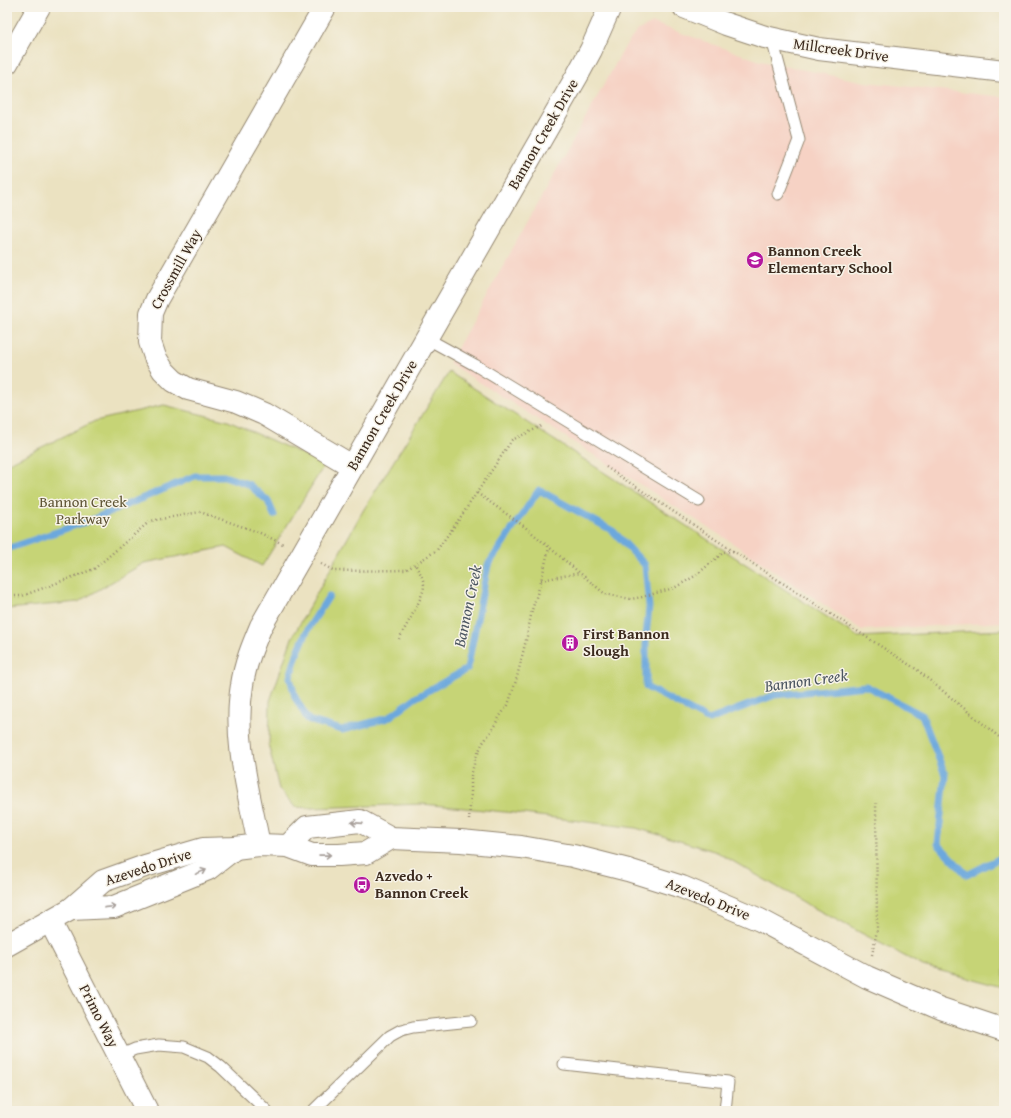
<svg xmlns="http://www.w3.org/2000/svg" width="1011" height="1118" font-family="'Gentium Book Plus',serif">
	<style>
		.built { fill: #f6d2c4 }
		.green { fill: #c6d476; stroke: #807f4a }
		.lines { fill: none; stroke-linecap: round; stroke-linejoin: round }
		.stream { stroke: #6ca8dd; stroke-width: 7 }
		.service-casing { stroke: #938670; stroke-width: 13 }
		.minor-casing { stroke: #938670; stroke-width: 24 }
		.tertiary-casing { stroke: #938670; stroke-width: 24 }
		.path { stroke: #938670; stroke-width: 2.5; stroke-dasharray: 1 3; stroke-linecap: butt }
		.service { stroke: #fff; stroke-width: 11 }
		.minor { stroke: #fff; stroke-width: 22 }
		.tertiary { stroke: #fff; stroke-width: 22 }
		.oneway { stroke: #a79f9a }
		.labels { text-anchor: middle; stroke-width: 3; stroke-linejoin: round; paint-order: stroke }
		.street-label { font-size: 15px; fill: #3b2a1e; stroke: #f7f3e8 }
		.poi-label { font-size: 15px; font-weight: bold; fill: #3b2a1e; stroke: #f7f3e8; text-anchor: start }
		.park-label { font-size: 15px; fill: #5e5434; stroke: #f7f3e8 }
		.water-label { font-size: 16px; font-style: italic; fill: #4c5661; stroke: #f7f3e8 }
	</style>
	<rect width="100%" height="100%" fill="#f7f3e8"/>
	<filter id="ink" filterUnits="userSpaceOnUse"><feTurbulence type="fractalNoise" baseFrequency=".025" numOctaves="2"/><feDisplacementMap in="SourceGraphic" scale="8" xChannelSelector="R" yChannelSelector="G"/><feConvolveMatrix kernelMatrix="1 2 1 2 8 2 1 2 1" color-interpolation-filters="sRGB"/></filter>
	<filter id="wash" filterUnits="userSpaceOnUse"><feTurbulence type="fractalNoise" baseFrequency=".012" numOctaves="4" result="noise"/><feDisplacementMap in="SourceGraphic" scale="16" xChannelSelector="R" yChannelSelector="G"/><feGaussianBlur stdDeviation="0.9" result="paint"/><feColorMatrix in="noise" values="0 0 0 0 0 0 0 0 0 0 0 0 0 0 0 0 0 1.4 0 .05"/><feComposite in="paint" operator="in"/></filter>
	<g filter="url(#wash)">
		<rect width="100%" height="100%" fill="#ebe2c1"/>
		<path class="built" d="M653 23 760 61 865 82 1004 97V622L862 630 731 542 449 363 626 45 637 31Z"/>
		<g class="green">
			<path d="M449 372 858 637 1004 630V988L923 966 805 903 717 852 636 828 515 813 423 804 311 808 295 807 279 789 269 747 270 701 292 638 361 514Z"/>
			<path d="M164 405 228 421 325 464 262 566 226 547 144 563 78 602 7 609V464L95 421Z"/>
		</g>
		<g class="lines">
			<g class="stream">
				<path d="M7 549 91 520 195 476H224L248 484 268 501 274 515"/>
				<path d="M329 596 308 629 297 654 290 677 295 697 308 720 342 730 388 718 415 698 467 669 488 565 539 490 613 531 645 565 649 607 646 636V687L709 720 775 695 866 686 922 715 945 775 938 844 967 875 1004 856"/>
			</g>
		</g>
	</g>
	<g filter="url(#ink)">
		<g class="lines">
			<defs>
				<g id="service">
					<path d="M772 39 799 140 778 194"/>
					<path d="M426 338 475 365 699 501"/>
					<path d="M119 1056 135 1049 159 1045 184 1047 208 1057 221 1067 267 1111"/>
					<path d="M564 1064 728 1082 725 1111"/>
					<path d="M313 1111 390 1036 401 1030 413 1027 471 1021"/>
				</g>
				<g id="minor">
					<path d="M325 7 157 299 151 313 150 342 155 357 163 370 174 381 188 389 236 402 264 414 352 466"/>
					<path d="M684 7 726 24 765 37 819 49 1004 71"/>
					<path d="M7 63 39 7"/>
					<path d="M259 845C249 793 233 739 242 685 245 664 253 645 261 626L577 76 591 50 610 7"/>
					<path d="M50 921 119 1056 147 1111"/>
				</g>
				<g id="tertiary">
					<path d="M288 846 307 827 360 821 391 838 461 841 521 847 573 856 628 870 682 887 760 920 867 977 941 1009 1004 1030"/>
					<path d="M71 909 114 907 208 869 235 848"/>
					<path d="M7 945 71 909 103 881 145 866 203 849 235 848 259 845 288 846 312 855H339L366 853 391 838"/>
				</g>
			</defs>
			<use href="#service" class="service-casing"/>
			<use href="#minor" class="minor-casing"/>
			<use href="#tertiary" class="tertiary-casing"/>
			<g class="path">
				<path d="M606 467 733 551 916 669 1004 741"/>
				<path d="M477 493 525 527 605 594 631 599 642 597 674 588 695 576 724 552 733 551"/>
				<path d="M321 564 335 571 406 570 437 550 460 518 512 440 542 426H543"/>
				<path d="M541 580 580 573"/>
				<path d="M7 596H22L94 569 150 521 200 512 258 532 283 544"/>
				<path d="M399 639C405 627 424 597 424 585 423 577 419 571 415 564"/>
				<path d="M469 820 471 793V776L475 760 482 744 490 733 500 716 508 705 516 681 527 636 532 610 540 585 549 548"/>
				<path d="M872 955 877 930 876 803"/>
			</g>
			<use href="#service" class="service"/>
			<use href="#minor" class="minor"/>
			<use href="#tertiary" class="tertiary"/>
		</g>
		<defs><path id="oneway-shaft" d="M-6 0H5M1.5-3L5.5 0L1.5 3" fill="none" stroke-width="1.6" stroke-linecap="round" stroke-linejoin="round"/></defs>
		<g class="oneway">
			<use href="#oneway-shaft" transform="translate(357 823) rotate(-176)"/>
			<use href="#oneway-shaft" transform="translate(325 855) rotate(-1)"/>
			<use href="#oneway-shaft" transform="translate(201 872) rotate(-22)"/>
			<use href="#oneway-shaft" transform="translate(110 907) rotate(-6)"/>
		</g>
	</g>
	<defs>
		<symbol id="school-disc" viewBox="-11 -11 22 22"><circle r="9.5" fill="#b5179e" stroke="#f7f3e8"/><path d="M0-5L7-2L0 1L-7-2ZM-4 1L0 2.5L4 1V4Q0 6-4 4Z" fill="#fff"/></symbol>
		<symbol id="building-disc" viewBox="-11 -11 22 22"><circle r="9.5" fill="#b5179e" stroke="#f7f3e8"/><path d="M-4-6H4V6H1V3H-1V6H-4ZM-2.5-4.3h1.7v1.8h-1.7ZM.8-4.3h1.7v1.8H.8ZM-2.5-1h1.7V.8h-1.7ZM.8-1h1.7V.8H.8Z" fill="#fff"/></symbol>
		<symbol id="bus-disc" viewBox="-11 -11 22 22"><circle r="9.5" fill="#b5179e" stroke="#f7f3e8"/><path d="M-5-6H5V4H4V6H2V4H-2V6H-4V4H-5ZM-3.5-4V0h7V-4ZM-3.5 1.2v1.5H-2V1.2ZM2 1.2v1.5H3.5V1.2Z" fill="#fff"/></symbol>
	</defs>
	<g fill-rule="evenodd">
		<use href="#school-disc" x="745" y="250" width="20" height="20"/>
		<use href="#building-disc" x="560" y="633" width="20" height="20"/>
		<use href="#bus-disc" x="352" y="875" width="20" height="20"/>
	</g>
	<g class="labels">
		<g class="street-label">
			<text transform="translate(841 50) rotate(8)" y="5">Millcreek Drive</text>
			<text transform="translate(543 134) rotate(-60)" y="5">Bannon Creek Drive</text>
			<text transform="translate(176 269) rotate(-61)" y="5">Crossmill Way</text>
			<text transform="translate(382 415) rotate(-60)" y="5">Bannon Creek Drive</text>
			<text transform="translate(148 867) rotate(-18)" y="5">Azevedo Drive</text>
			<text transform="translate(708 899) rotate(22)" y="5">Azevedo Drive</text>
			<text transform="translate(99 1016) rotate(63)" y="5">Primo Way</text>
		</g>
		<g class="poi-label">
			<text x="768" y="256">Bannon Creek<tspan x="768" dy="17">Elementary School</tspan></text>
			<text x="583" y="639">First Bannon<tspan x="583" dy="17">Slough</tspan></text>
			<text x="375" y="881">Azvedo +<tspan x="375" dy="17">Bannon Creek</tspan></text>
		</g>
		<g class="park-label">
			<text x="83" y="507">Bannon Creek<tspan x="83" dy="17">Parkway</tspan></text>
		</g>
		<g class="water-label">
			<text transform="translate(467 606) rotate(-78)" y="6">Bannon Creek</text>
			<text transform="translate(806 680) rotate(-8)" y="6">Bannon Creek</text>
		</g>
	</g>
	<rect width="1011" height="1118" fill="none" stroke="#f7f3e8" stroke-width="24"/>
</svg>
